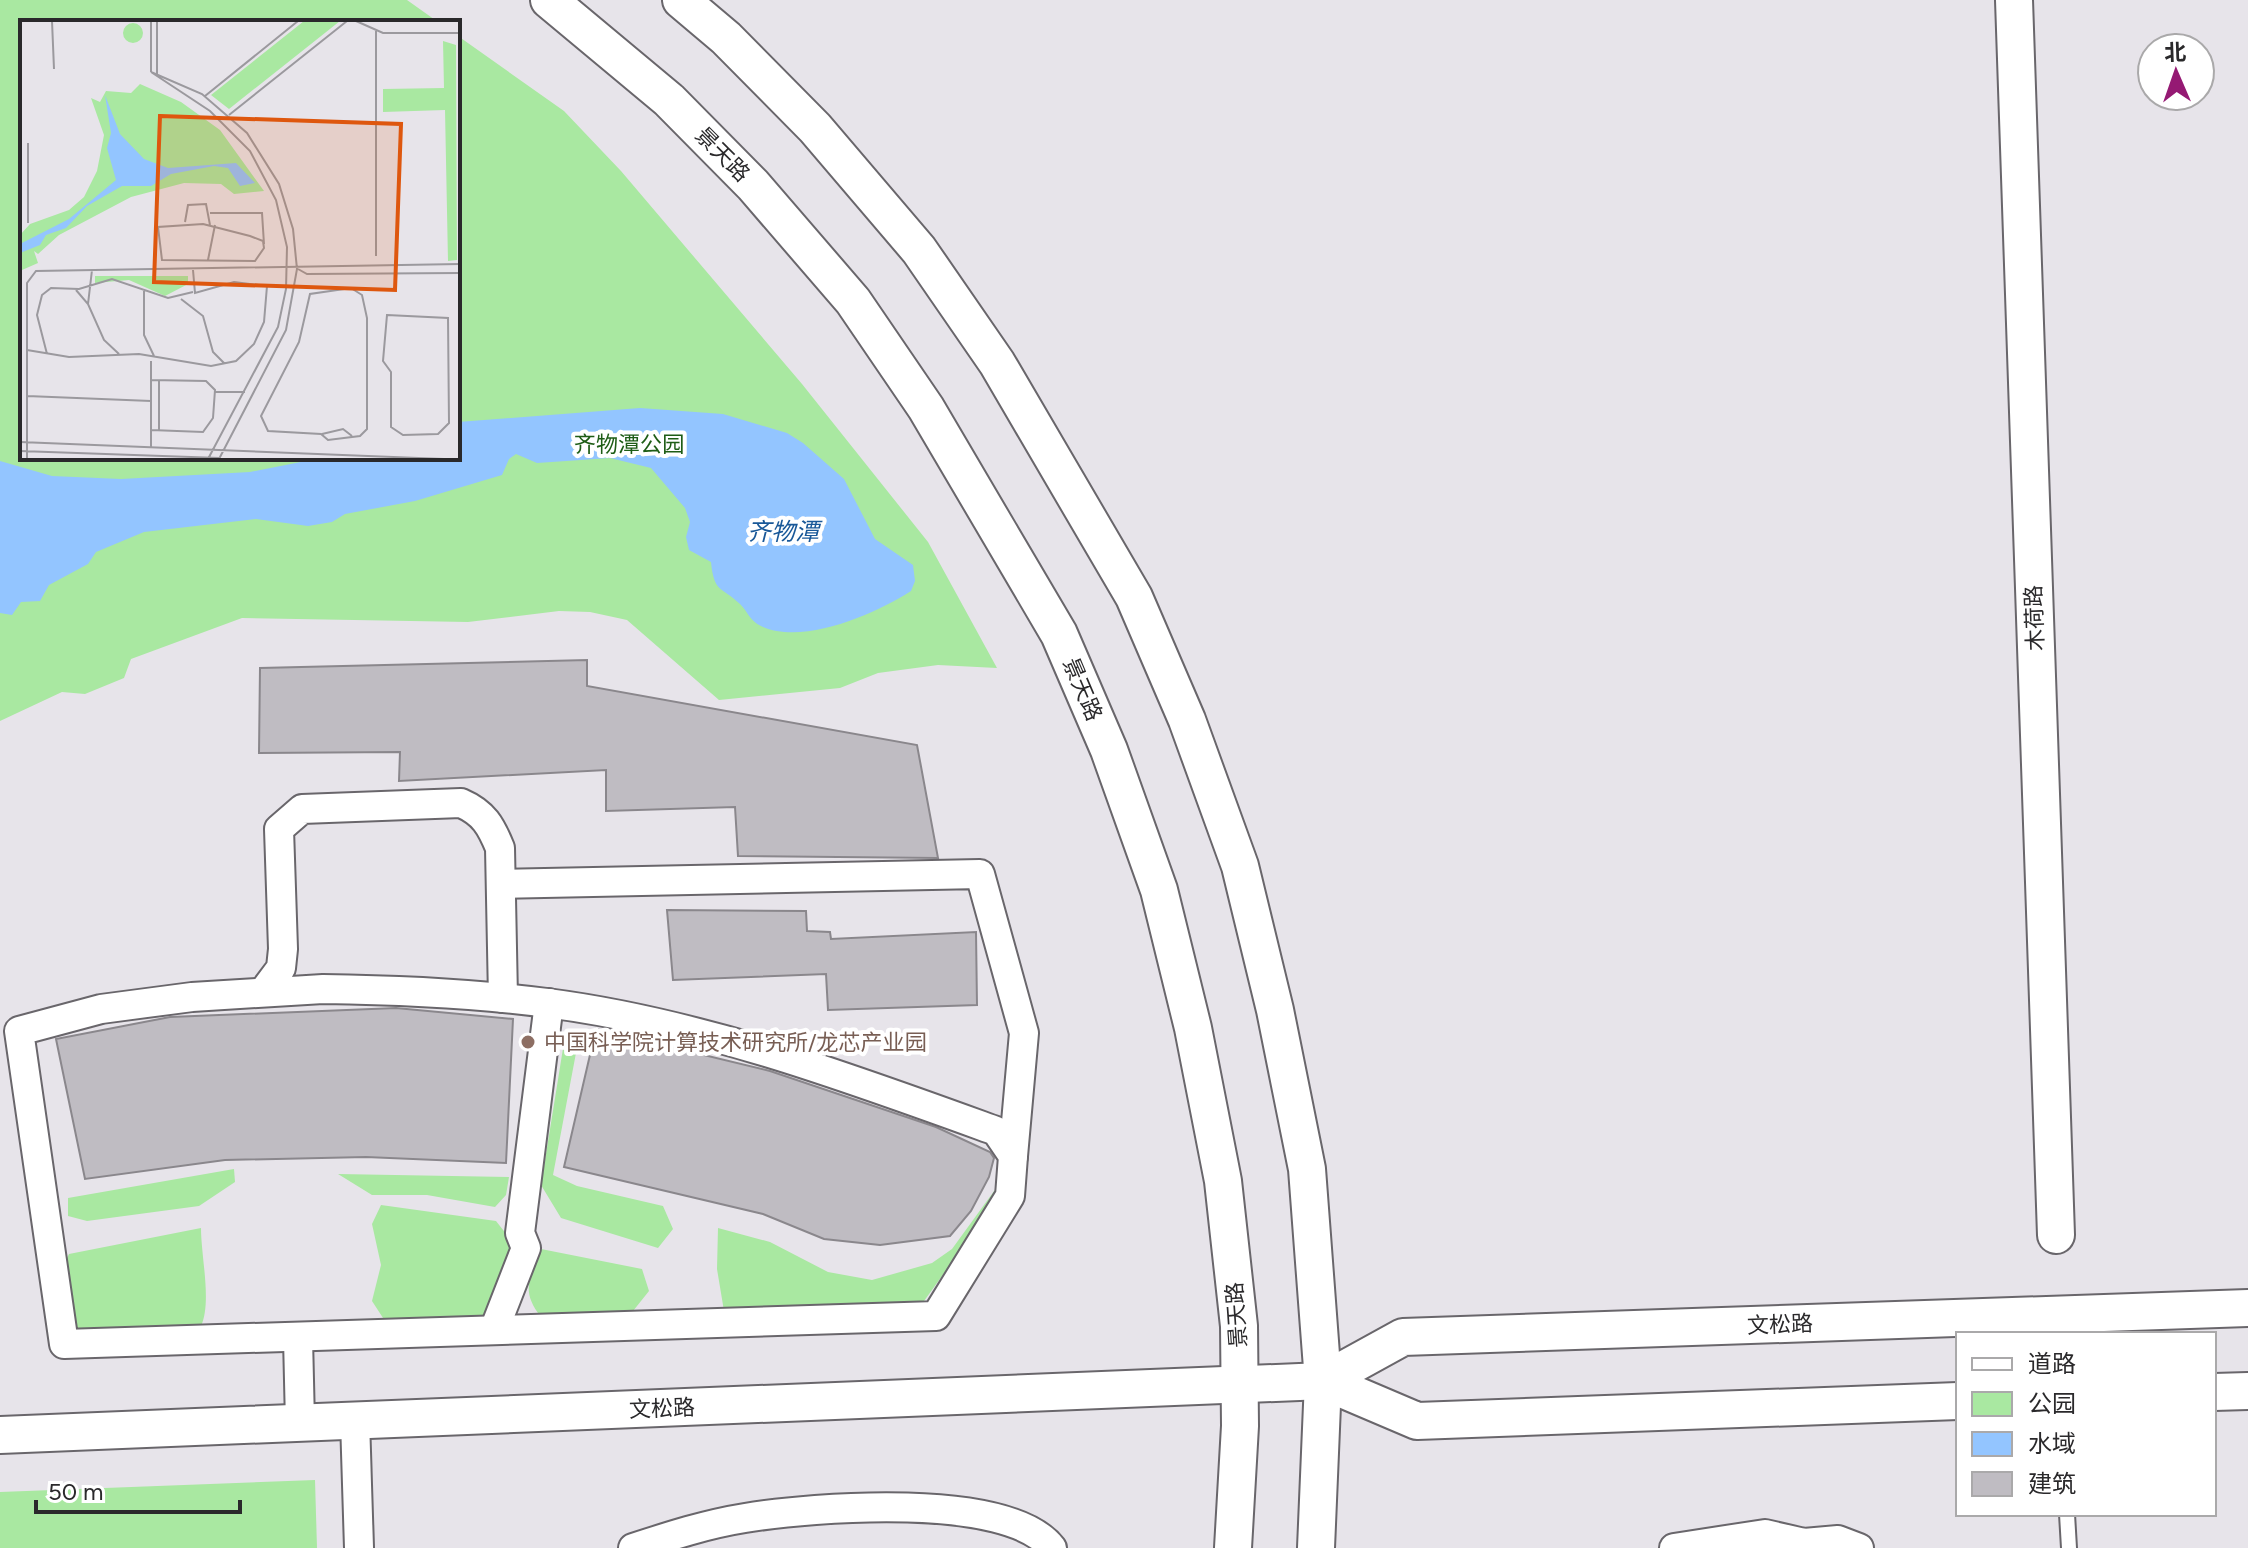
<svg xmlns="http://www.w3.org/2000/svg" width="2248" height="1548" font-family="Figtree,'Noto Sans SC',sans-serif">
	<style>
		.green { fill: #a9e8a1 }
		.water { fill: #93c5ff }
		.building { fill: #bfbcc2; stroke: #8a878c; stroke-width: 2 }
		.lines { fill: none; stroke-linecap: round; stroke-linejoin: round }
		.service-casing { stroke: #69666b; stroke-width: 18 }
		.minor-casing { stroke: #69666b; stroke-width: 32 }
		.tertiary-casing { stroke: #69666b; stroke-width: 40 }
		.service { stroke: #fff; stroke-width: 14 }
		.minor { stroke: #fff; stroke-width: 28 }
		.tertiary { stroke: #fff; stroke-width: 36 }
		.education-dot { fill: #8d6e63; stroke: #fff; stroke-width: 3 }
		.labels { text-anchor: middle; stroke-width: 8; stroke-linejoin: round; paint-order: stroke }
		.street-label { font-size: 22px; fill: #2a292b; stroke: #fff }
		.park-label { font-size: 22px; fill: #1e5d16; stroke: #fff }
		.education-label { font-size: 22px; fill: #785e54; stroke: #fff; text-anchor: start }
		.water-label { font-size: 24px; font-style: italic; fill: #195898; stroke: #fff }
		.inset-road { fill: none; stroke: #9b999e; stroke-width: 2 }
		.view { fill: #de570e; fill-opacity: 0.15; stroke: #de570e; stroke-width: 4 }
		.inset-edge { fill: none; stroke: #2a292b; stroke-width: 4 }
	</style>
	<rect width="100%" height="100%" fill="#e7e4ea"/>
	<g class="green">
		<path d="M0 0H407L438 22H22V458H458V36L564 111 621 171 802 384 928 542 997 668 938 665 878 673 840 688 719 700 627 620 590 612 559 611 468 622 242 618 131 659 124 678 85 694 62 692 0 721Z"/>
		<path d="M565 1036 579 1037 553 1175 577 1186 663 1206 673 1229 658 1248 561 1218 541 1185Z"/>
		<path d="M234 1169 235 1182 199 1206 87 1221 68 1216V1198Z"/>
		<path d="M338 1174 509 1177 506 1195 495 1207 427 1195H372Z"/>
		<path d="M997 1187 994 1204 924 1301 724 1311 717 1269 718 1228 770 1242 828 1272 872 1280 932 1263 952 1249Z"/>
		<path d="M381 1205 496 1221 511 1240 506 1292 491 1315 385 1321 372 1301 381 1265 372 1224Z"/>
		<path d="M201 1228C201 1256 212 1303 201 1326L77 1332 61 1270 69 1254Z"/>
		<path d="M541 1249 642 1269 649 1291 633 1311 541 1317C520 1290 530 1279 541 1249Z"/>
		<path d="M315 1480 317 1548H0V1492Z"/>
	</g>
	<path class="water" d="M640 408 723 414 787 433 803 443 844 479 875 539 913 565 915 581 911 591C875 614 803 646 761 626 750 621 748 612 740 604 721 586 714 593 711 562L689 550 686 537 690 522 685 508 651 468 610 458 537 463 516 454 509 459 502 475 415 501 345 514 332 522 308 526 256 519 144 532 96 552 88 564 49 585 40 601 21 602 12 615 0 613V461L52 476 121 479 250 472 321 458H458V422Z"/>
	<g class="building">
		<path d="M587 660V686L917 745 938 858 738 856 735 807 606 811V770L399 781 400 752 259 753 260 668Z"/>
		<path d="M667 910 806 911 807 931 830 932 831 939 976 932 977 1005 828 1010 826 974 673 980Z"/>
		<path d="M396 1008 513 1019 506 1163 366 1157 225 1160 85 1179 56 1039 170 1017Z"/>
		<path d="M596 1029 770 1071 936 1127 990 1152 994 1158 989 1177 971 1211 950 1236 880 1245 824 1239 763 1214 564 1167Z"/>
	</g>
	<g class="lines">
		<defs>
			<path id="service" d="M2067 1514 2069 1548"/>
			<g id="minor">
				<path d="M501 884 980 874 1024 1033 1013 1156"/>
				<path d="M323 989C398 990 472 993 547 1003 702 1023 850 1078 996 1131L1013 1156 1010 1196 936 1316 64 1344 19 1031 101 1009 192 997Z"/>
				<path d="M263 992 281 968 283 949 279 829 302 809 461 803C484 813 491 826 500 848L503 998"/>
				<path d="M494 1330 526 1248 520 1233 549 1003"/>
				<path d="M298 1338 300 1423"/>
				<path d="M355 1420 359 1548"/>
				<path d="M633 1548C670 1536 707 1524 745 1518 813 1507 1008 1491 1052 1548"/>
				<path d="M1674 1548 1765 1534 1804 1543 1838 1540 1859 1548"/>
			</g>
			<g id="tertiary">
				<path d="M549 0 669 100 753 185 853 301 926 408 1059 634 1109 750 1159 890 1193 1028 1223 1181 1239 1326 1240 1426 1233 1548"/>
				<path d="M681 0 726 38 815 128 919 250 997 363 1134 597 1187 720 1240 866 1275 1010 1307 1169 1323 1381 1316 1548"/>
				<path d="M2014 0 2056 1235"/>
				<path d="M1323 1381 1403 1337 2248 1308"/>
				<path d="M2214 1392 2248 1391"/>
				<path d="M0 1435 1323 1381 1417 1421 1958 1401"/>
			</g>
		</defs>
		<use href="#service" class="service-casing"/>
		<use href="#minor" class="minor-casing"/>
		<use href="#tertiary" class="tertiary-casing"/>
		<use href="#service" class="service"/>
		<use href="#minor" class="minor"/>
		<use href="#tertiary" class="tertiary"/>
	</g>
	<circle class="education-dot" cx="528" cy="1042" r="8"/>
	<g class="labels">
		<g class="street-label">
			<text transform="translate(723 154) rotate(45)" y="8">景天路</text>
			<text transform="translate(2034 618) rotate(-92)" y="8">木荷路</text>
			<text transform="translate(1083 689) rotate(67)" y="8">景天路</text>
			<text transform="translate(1236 1315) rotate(-94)" y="8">景天路</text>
			<text transform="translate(1780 1324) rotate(-2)" y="8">文松路</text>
			<text transform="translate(662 1408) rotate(-2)" y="8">文松路</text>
		</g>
		<g class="park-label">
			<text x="629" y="452">齐物潭公园</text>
		</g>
		<g class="education-label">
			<text x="544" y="1050">中国科学院计算技术研究所/龙芯产业园</text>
		</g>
		<g class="water-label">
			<text x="783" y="540">齐物潭</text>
		</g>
	</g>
	<g transform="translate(20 20)">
		<rect width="440" height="440" fill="#e7e4ea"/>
		<path d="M284 1H320L209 89 191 75ZM103 13a10 10 0 1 1 20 0a10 10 0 1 1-20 0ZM423 21 436 25 437 240 428 241 425 90 363 92V69L424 68ZM120 64 161 82 200 110 244 171 214 174 201 164 164 163 111 177 39 215 18 234 14 231 18 243 2 250 0 215 10 204 49 190 64 177 77 151 84 115 71 78 80 82 86 71 111 73ZM75 256H168V264L145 276 109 260 75 263Z" fill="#a9e8a1"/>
		<path d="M85 75 100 114 124 139 148 148 216 143 235 163 220 166 208 148 194 146 151 154 131 166H102L67 186 46 208 26 215 20 225 0 233V224L49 199 96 160 87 128 91 113Z" fill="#93c5ff"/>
		<path class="inset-road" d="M32 1 34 49M336 1 363 13H440M131 52 182 74 227 113 259 164 273 209 277 249 266 310 199 439M131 52 190 91 230 131 256 180 267 227 266 269 258 307 188 439M131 52V1M137 54V1M185 76 278 1M209 95 327 1M190 193H242L244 224M165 202 168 185 186 184 190 205M8 203V123M183 204 230 216 243 221 244 228 235 241 142 240 138 207ZM356 236V11M188 240 195 205M278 249 287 254 440 253M331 268 342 275 347 298V409L340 416 308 420 301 414 248 411 241 396 279 322 290 274ZM56 270 68 284 84 320 99 334M124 271V315L134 336M161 279 183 296 193 332 205 344M68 284 72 250M367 295 428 298 429 403 418 414 383 415 371 407V352L363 341ZM7 330 49 337 119 334 191 346 216 341 234 324 244 302 247 266 214 262 175 273 173 250M27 334 17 295 22 275 31 268 59 269 92 259 148 278 173 272M131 341V427M131 360 186 361 195 370 193 398 183 412 131 410M139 360V410M195 372H225M7 376 131 381M302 414 323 409 332 416M0 422 424 439M0 431 228 439M7 439V263L16 251 440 244"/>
		<path class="view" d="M140 96 381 104 375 270 134 262Z"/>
		<rect width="440" height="440" class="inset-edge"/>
	</g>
	<rect x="1956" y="1332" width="260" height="184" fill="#ffffff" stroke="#aaa9aa" stroke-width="2"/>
	<rect x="1972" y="1358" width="40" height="12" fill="#ffffff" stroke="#aaa9aa" stroke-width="2"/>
	<text x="2028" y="1372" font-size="24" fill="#2a292b">道路</text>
	<rect x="1972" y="1392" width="40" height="24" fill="#a9e8a1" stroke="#aaa9aa" stroke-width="2"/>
	<text x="2028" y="1412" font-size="24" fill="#2a292b">公园</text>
	<rect x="1972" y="1432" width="40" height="24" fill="#93c5ff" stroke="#aaa9aa" stroke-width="2"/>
	<text x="2028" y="1452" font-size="24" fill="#2a292b">水域</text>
	<rect x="1972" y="1472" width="40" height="24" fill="#bfbcc2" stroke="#aaa9aa" stroke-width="2"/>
	<text x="2028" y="1492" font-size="24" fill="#2a292b">建筑</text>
	<g transform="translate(2176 72) rotate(358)"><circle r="38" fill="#ffffff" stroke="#aaa9aa" stroke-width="2"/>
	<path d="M0-6L14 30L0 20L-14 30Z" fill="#951973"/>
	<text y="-12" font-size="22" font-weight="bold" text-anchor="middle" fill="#2a292b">北</text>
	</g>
	<path d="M36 1500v12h204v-12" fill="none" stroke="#2a292b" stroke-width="4"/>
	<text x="48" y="1500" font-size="24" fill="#2a292b" stroke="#ffffff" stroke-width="6" paint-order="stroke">50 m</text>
</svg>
